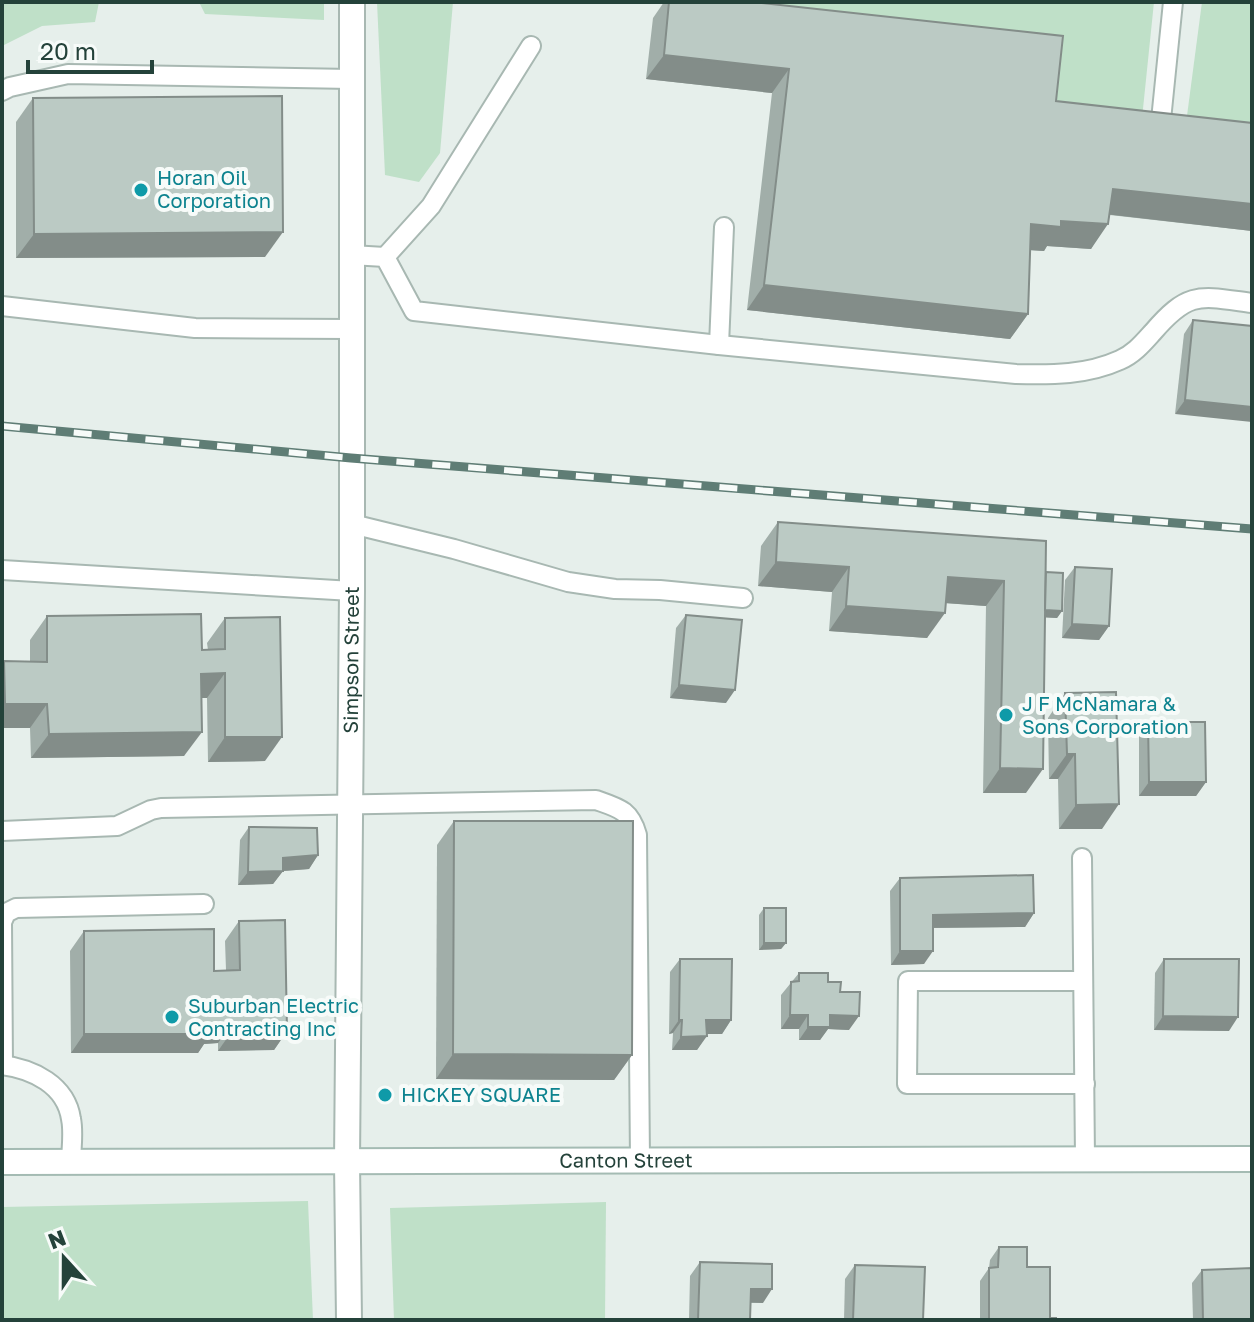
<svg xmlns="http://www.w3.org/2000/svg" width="1254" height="1322" font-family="'Golos Text',sans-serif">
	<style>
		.green { fill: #bfe0c8 }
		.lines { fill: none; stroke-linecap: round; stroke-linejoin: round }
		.service-casing { stroke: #a8b8b2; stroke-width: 22 }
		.minor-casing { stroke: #a8b8b2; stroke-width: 28 }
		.secondary-casing { stroke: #a4bbb3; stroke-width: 28 }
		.service { stroke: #fff; stroke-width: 18 }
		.minor { stroke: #fff; stroke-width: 24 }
		.secondary { stroke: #fff; stroke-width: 24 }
		.rail-casing { stroke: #5f7d75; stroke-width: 9 }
		.rail { stroke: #f7fbf9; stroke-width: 6; stroke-dasharray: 18; stroke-linecap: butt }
		.wall { fill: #a1aea9 }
		.shaded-wall { fill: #838d89 }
		.building { fill: #bbcac4; stroke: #838d89; stroke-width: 2 }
		.culture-dot { fill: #0f9aa8; stroke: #f7fbf9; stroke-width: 3 }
		.labels { text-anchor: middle; stroke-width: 8; stroke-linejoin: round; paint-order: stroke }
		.culture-label { font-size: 20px; fill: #0d838f; stroke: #f7fbf9; text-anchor: start }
		.street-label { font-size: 20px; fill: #24423a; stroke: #f7fbf9 }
	</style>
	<rect width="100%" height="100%" fill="#e6efeb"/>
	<g class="green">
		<path d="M2 2H99L95 22 42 26 2 46Z"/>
		<path d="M199 2H324V20L205 14Z"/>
		<path d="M377 2H453L440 153 419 182 385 175Z"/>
		<path d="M672 2H1154L1141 128Z"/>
		<path d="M1202 2H1252V139L1185 131Z"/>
		<path d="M308 1201 313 1320H2V1207Z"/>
		<path d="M606 1202 605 1320H394L390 1208Z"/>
	</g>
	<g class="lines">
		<defs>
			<g id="service">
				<path d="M2 91 10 87 68 74 351 79"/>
				<path d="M1161 120 1173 2"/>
				<path d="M351 255 385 257 414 311 719 345 1016 374C1052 375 1087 375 1120 360 1134 354 1143 343 1153 332 1189 290 1200 296 1252 303"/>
				<path d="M385 257 431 206 531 46"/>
				<path d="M2 306 195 328 351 329"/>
				<path d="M719 345 724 227"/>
				<path d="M352 524 454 549 568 582 615 589 660 590 743 598"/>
				<path d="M2 570 352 591"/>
				<path d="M2 831 117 826 151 810 161 808 596 800C619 808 630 810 637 835L640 1160"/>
				<path d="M1082 858 1085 1158"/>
				<path d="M1083 981H908L907 1084H1085"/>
				<path d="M2 1065C33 1069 66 1085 71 1119 74 1133 71 1149 71 1164"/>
				<path d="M3 1065 2 922 6 913 16 908 204 904"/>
			</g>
			<g id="minor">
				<path id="s1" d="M349 1320 347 1163 352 591V2"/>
			</g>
			<g id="secondary">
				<path id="s2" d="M2 1162 1252 1159"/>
			</g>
		</defs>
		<use href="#service" class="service-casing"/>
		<use href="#minor" class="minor-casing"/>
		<use href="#secondary" class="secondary-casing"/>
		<use href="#service" class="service"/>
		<use href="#minor" class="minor"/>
		<use href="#secondary" class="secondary"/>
		<defs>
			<path id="rail" d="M2 426 351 458 1252 529"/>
		</defs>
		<use href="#rail" class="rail-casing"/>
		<use href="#rail" class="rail"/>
	</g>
	<g class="wall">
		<path d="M664 2H753L1056 101 1252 123V231L1110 215 1091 249 1047 246 1044 251 1030 250 1028 314 1010 339 747 310 772 93 646 79 653 18Z"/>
		<path d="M33 98 265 257 16 258V122Z"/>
		<path d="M1193 320 1252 326 1175 414 1184 334Z"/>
		<path d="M778 522 1046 572 1062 611 1057 618 1045 617 1026 793H983L986 606 946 603 927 638 829 631 832 592 758 586 761 546Z"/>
		<path d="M1075 567 1109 626 1099 640 1062 638 1065 580Z"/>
		<path d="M686 615 726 703 670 698 676 628Z"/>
		<path d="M47 616 202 650H208L207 643 225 618 265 761 208 762 207 698H201L184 756 31 758 30 728H2V664L4 661 30 662V640Z"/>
		<path d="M1065 693 1102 829H1059L1058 779H1049L1048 718Z"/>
		<path d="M1148 722 1206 782 1196 796H1139V736Z"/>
		<path d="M454 821 632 1055 614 1080 436 1079 437 845Z"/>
		<path d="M249 827 318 855 309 869 283 871 273 884 238 885 240 840Z"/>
		<path d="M900 878 1034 913 1025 927 933 928 924 964 891 965 890 891Z"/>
		<path d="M764 908 786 943 781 949 759 950V915Z"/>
		<path d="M239 921 287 1031 274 1050 218 1051V1043L204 1044 198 1053H71L70 951 84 931 214 971 226 970 225 941Z"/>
		<path d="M680 959 731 1020 722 1034H707L697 1050H672L673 1033 669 1034 670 972Z"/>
		<path d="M1164 959 1229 1031 1154 1030 1155 973Z"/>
		<path d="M799 973 828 982 840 992 849 1030 828 1029 820 1040H799V1029H781V995Z"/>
		<path d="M999 1247 1027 1267 1050 1318 1056 1320H980V1281L989 1268 990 1260Z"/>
		<path d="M700 1262 763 1303H750V1320H689L690 1276Z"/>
		<path d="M855 1265 923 1320H844L845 1279Z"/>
		<path d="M1202 1270 1252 1320H1193L1192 1283Z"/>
	</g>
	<g class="shaded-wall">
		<path d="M664 55 789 69 772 93 646 79Z"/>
		<path d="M1113 189 1252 204V231L1096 213Z"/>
		<path d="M1061 221 1108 224 1091 249 1047 246 1044 251 1013 249 1031 224Z"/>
		<path d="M283 232 265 257 16 258 34 234Z"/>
		<path d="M764 285 1028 314 1010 339 747 310Z"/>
		<path d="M1185 400 1252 407V422L1175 414Z"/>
		<path d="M776 562 849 567 832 592 758 586Z"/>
		<path d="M948 577 1004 581 986 606 930 602Z"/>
		<path d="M846 606 945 613 927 638 829 631Z"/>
		<path d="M1039 610 1062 611 1057 618 1035 617Z"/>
		<path d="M1072 624 1109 626 1099 640 1062 638Z"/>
		<path d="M225 673 207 698H184L201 674Z"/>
		<path d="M679 685 735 690 726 703 670 698Z"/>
		<path d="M5 704H47L30 728H2V708Z"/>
		<path d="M202 732 184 756 31 758 49 734Z"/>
		<path d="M225 737H282L265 761 208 762Z"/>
		<path d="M1067 754H1075L1058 779H1049Z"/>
		<path d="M1000 768 1043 769 1026 793H983Z"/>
		<path d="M1149 782H1206L1196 796H1139Z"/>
		<path d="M1119 804 1102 829H1059L1076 805Z"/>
		<path d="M318 855 309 869 283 871 273 884 238 885 248 872 283 858Z"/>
		<path d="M1034 913 1025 927 923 928 933 915Z"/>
		<path d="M764 943H786L781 949 759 950Z"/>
		<path d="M900 951H933L924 964 891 965Z"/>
		<path d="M790 1015H808L799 1029H781Z"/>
		<path d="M830 1015 859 1016 849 1030 828 1029 820 1040H799L808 1027Z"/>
		<path d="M1163 1016 1238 1017 1229 1031 1154 1030Z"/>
		<path d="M679 1020H682L673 1033 669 1034Z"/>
		<path d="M706 1020H731L722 1034H697Z"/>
		<path d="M211 1024H232L218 1043 204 1044 198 1053H71L84 1034Z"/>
		<path d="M232 1031H287L274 1050 218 1051Z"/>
		<path d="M707 1036 697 1050H672L681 1037Z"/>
		<path d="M453 1054 632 1055 614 1080 436 1079Z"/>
		<path d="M751 1289H772L763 1303 741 1302Z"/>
	</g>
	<g class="building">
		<path d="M669 2H753L1063 36 1056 101 1252 123V204L1113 189 1108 224 1061 221V227L1031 224 1028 314 764 285 789 69 664 55Z"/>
		<path d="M282 96 283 232 34 234 33 98Z"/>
		<path d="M1193 320 1252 326V407L1185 400Z"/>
		<path d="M778 522 1046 541 1043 769 1000 768 1004 581 948 577 945 613 846 606 849 567 776 562Z"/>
		<path d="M1075 567 1112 569 1109 626 1072 624Z"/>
		<path d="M1046 572 1063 573 1062 611 1045 610Z"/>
		<path d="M201 614 202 650 225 649V618L280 617 282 737H225V673L201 674 202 732 49 734 47 704H5L4 661 47 662V616Z"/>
		<path d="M686 615 742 620 735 690 679 685Z"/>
		<path d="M1116 692 1119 804 1076 805 1075 754H1067L1065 693Z"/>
		<path d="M1148 722H1205L1206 782H1149Z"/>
		<path d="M454 821H633L632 1055 453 1054Z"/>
		<path d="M249 827 317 828 318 855 283 858V871L248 872Z"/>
		<path d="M1033 875 1034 913 933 915V951H900V878Z"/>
		<rect x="764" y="908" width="22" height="35"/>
		<path d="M285 920 287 1031H232V1024H211V1034H84V931L214 929V971L240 970 239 921Z"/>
		<path d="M680 959H732L731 1020H706L707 1036 681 1037 682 1020H679Z"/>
		<path d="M1164 959H1239L1238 1017 1163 1016Z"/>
		<path d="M799 973H828V982H841L840 992H860L859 1016 830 1015V1027H808V1015H790L791 982 799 981Z"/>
		<path d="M999 1247H1027V1267H1050V1318H1056V1320H989V1268L998 1267Z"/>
		<path d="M700 1262 772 1264V1289H751L750 1320H698Z"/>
		<path d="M855 1265 925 1267 923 1320H853Z"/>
		<path d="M1252 1268V1320H1203L1202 1270Z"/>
	</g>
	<g class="culture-dot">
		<circle cx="141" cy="190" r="8"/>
		<circle cx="1006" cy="715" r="8"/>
		<circle cx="172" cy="1017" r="8"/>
		<circle cx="385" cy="1095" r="8"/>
	</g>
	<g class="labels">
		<g class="culture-label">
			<text x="157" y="185">Horan Oil<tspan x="157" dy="23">Corporation</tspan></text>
			<text x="1022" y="711">J F McNamara &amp;<tspan x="1022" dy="23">Sons Corporation</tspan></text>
			<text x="188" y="1013">Suburban Electric<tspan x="188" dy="23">Contracting Inc</tspan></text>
			<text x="401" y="1102">HICKEY SQUARE</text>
		</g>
		<g class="street-label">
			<text dy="7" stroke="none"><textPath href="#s1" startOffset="660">Simpson Street</textPath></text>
			<text dy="7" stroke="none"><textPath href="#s2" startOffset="624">Canton Street</textPath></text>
		</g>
	</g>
	<rect width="1254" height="1322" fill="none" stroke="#24423a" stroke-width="8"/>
	<g transform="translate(64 1258) rotate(339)" stroke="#f7fbf9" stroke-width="6" paint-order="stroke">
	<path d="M0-6L14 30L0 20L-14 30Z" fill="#24423a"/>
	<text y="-12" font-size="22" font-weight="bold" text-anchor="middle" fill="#24423a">N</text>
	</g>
	<path d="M28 60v12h124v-12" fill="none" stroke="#24423a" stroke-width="4"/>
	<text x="40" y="60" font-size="24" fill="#24423a" stroke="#f7fbf9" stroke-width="6" paint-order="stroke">20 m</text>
</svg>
